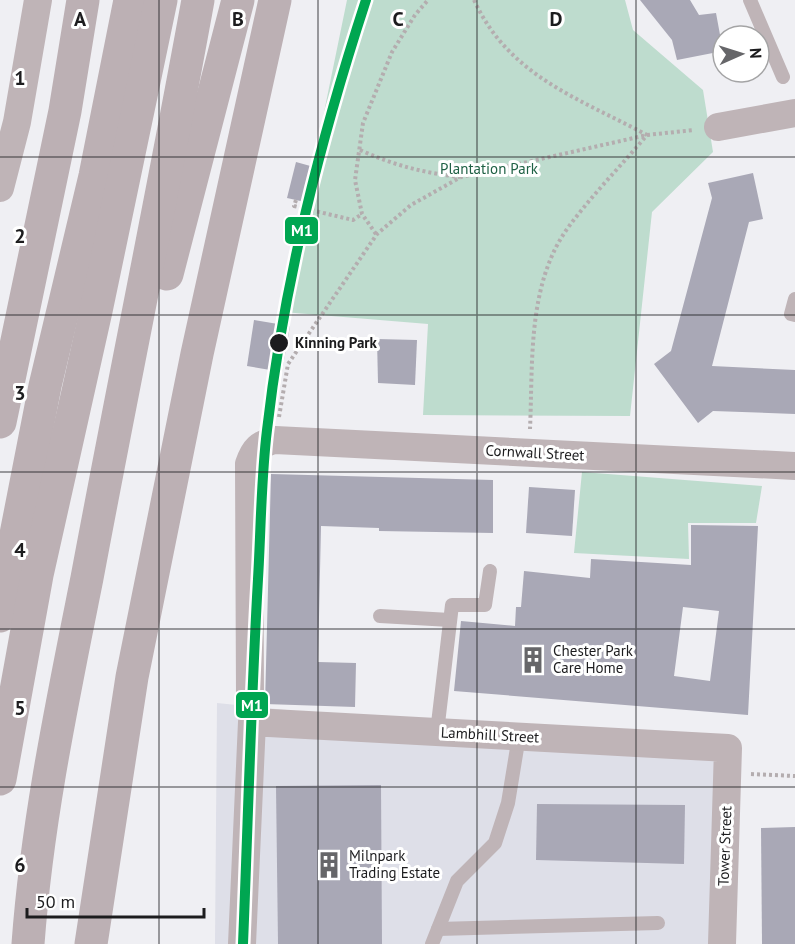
<svg xmlns="http://www.w3.org/2000/svg" width="795" height="944" font-family="'PT Sans',sans-serif">
	<style>
		.built { fill: #dedfe8 }
		.green { fill: #bedcce }
		.building { fill: #a9a8b6; fill-rule: evenodd }
		.lines { fill: none; stroke-linecap: round; stroke-linejoin: round }
		.path { stroke: #b4adaf; stroke-width: 4; stroke-dasharray: 3 3; stroke-linecap: butt }
		.service { stroke: #bfb4b7; stroke-width: 14 }
		.minor { stroke: #bfb4b7; stroke-width: 28 }
		.motorway { stroke: #bcb0b4; stroke-width: 33 }
		.metro-1-casing { stroke: #fff; stroke-width: 15 }
		.metro-1 { stroke: #00a651; stroke-width: 10 }
		.grid { fill: none; stroke: #1c1c1e; stroke-width: 1.5; stroke-opacity: 0.55 }
		.stop-dot { fill: #1c1c1e; stroke: #fff; stroke-width: 2 }
		.labels { text-anchor: middle; stroke-width: 6; stroke-linejoin: round; paint-order: stroke }
		.park-label { font-size: 15px; fill: #1f6145; stroke: #fff }
		.stop-label { font-size: 15px; font-weight: bold; fill: #1c1c1e; stroke: #fff; text-anchor: start }
		.street-label { font-size: 15px; fill: #1c1c1e; stroke: #fff }
		.poi-label { font-size: 15px; fill: #1c1c1e; stroke: #fff; text-anchor: start }
		.grid-label { font-size: 20px; text-anchor: middle; font-weight: bold; fill: #1c1c1e; stroke: #fff; stroke-width: 6; stroke-linejoin: round; paint-order: stroke }
		.line-badge { stroke: #fff; stroke-width: 2 }
		.badge-label { font-size: 16px; text-anchor: middle; font-weight: bold; fill: #fff }
	</style>
	<rect width="100%" height="100%" fill="#efeff3"/>
	<path class="built" d="M217 703 729 755 723 944H215Z"/>
	<g class="green">
		<path d="M347 0H625L633 30 703 90 713 152 652 212 630 416 423 415 428 324 283 312Z"/>
		<path d="M582 472 762 486 756 523H688L689 559 574 553Z"/>
	</g>
	<g class="building">
		<path d="M640 0H690L699 15 716 13 723 51 677 60 672 40Z"/>
		<path d="M296 162 314 167 305 202 287 198Z"/>
		<path d="M753 173 763 219 749 222 712 366 795 370V414L713 411 698 423 654 364 671 351 712 198 708 183Z"/>
		<path d="M254 320 290 326 282 372 247 366Z"/>
		<path d="M377 339 417 340 415 385 378 383Z"/>
		<path d="M271 474 493 480V533L379 531V528L321 526 318 662 356 663 355 707 265 704Z"/>
		<path d="M529 487 575 490 572 536 526 533Z"/>
		<path d="M691 525 758 526 748 715 454 691 461 621 515 626 516 607H521L524 571 590 578 591 559 691 565ZM683 607 719 611 710 681 674 676Z"/>
		<path d="M381 785 382 944H278L276 786Z"/>
		<path d="M537 804 685 805 684 864 536 860Z"/>
		<path d="M795 827V944H762L761 828Z"/>
	</g>
	<g class="lines">
		<g class="path">
			<path d="M474 0C509 76 578 98 647 135 621 166 591 196 567 229 527 286 533 363 530 429"/>
			<path d="M360 150C393 165 424 173 460 177"/>
			<path d="M296 200 294 206 353 220 362 214"/>
			<path d="M376 234 362 214 355 180 363 123 392 52 415 15 428 0"/>
			<path d="M279 417 288 364 377 234 411 205 461 177 647 135 694 130"/>
			<path d="M751 774 795 776"/>
		</g>
		<g class="service">
			<path d="M750 0 783 77"/>
			<path d="M795 299 791 314 795 315"/>
			<path d="M380 616 450 620"/>
			<path d="M437 732 452 605H485L490 571"/>
			<path d="M438 929 658 923"/>
			<path d="M432 944 457 881 495 843 508 803 519 736"/>
		</g>
		<g class="minor">
			<path d="M718 127 795 113"/>
			<path d="M0 188 17 122 38 0"/>
			<path d="M250 696 249 464C254 449 259 444 275 440L795 466"/>
			<path d="M242 944 252 722 728 748 722 944"/>
		</g>
		<g class="motorway">
			<path d="M167 274 238 0"/>
			<path d="M0 422 65 111 83 0"/>
			<path d="M0 616 45 386 95 176 130 0"/>
			<path d="M0 779 37 575 96 311 161 0"/>
			<path d="M28 944C37 821 63 698 87 578 123 385 163 193 198 0"/>
			<path d="M91 944 132 677 197 354 275 0"/>
		</g>
		<defs>
			<path id="metro-1" d="M243 944C248 822 251 700 258 579 261 529 261 479 267 430 284 282 320 141 366 0"/>
		</defs>
		<use href="#metro-1" class="metro-1-casing"/>
		<use href="#metro-1" class="metro-1"/>
	</g>
	<path class="grid" d="M159 0V944M318 0V944M477 0V944M636 0V944M0 157H795M0 315H795M0 472H795M0 629H795M0 787H795"/>
	<defs>
		<symbol id="building-bare" viewBox="-9 -9 18 18"><path d="M-4-6H4V6H1V3H-1V6H-4ZM-2.5-4.3h1.7v1.8h-1.7ZM.8-4.3h1.7v1.8H.8ZM-2.5-1h1.7V.8h-1.7ZM.8-1h1.7V.8H.8Z" fill="#666669" stroke="#fff" stroke-width="2.5" paint-order="stroke"/></symbol>
	</defs>
	<g fill-rule="evenodd">
		<use href="#building-bare" x="514" y="641" width="38" height="38"/>
		<use href="#building-bare" x="310" y="846" width="38" height="38"/>
	</g>
	<circle class="stop-dot" cx="279" cy="343" r="10"/>
	<g class="labels">
		<g class="park-label">
			<text x="489" y="174">Plantation Park</text>
		</g>
		<g class="stop-label">
			<text x="295" y="348">Kinning Park</text>
		</g>
		<g class="street-label">
			<text transform="translate(535 453) rotate(3)" y="5">Cornwall Street</text>
			<text transform="translate(490 735) rotate(3)" y="5">Lambhill Street</text>
			<text transform="translate(725 846) rotate(-88)" y="5">Tower Street</text>
		</g>
		<g class="poi-label">
			<text x="553" y="656">Chester Park<tspan x="553" dy="17">Care Home</tspan></text>
			<text x="349" y="861">Milnpark<tspan x="349" dy="17">Trading Estate</tspan></text>
		</g>
	</g>
	<g class="grid-label">
		<text x="80" y="26">A</text>
		<text x="238" y="26">B</text>
		<text x="398" y="26">C</text>
		<text x="556" y="26">D</text>
		<text x="20" y="85">1</text>
		<text x="20" y="243">2</text>
		<text x="20" y="400">3</text>
		<text x="20" y="557">4</text>
		<text x="20" y="715">5</text>
		<text x="20" y="872">6</text>
	</g>
	<g class="line-badge">
		<rect x="284" y="216" width="35" height="29" rx="6" fill="#00a651"/>
		<rect x="235" y="691" width="34" height="28" rx="6" fill="#00a651"/>
	</g>
	<g class="badge-label">
		<text x="302" y="236">M1</text>
		<text x="252" y="711">M1</text>
	</g>
	<g transform="translate(741 54) rotate(87)"><circle r="28" fill="#ffffff" stroke="#a4a4a5" stroke-width="1.5"/>
	<path d="M0-4.5L10 22L0 15L-10 22Z" fill="#666669"/>
	<text y="-9" font-size="16" font-weight="bold" text-anchor="middle" fill="#1c1c1e">N</text>
	</g>
	<path d="M27 908v9h177v-9" fill="none" stroke="#1c1c1e" stroke-width="3"/>
	<text x="36" y="908" font-size="18" fill="#1c1c1e" stroke="#ffffff" stroke-width="4.5" paint-order="stroke">50 m</text>
</svg>
